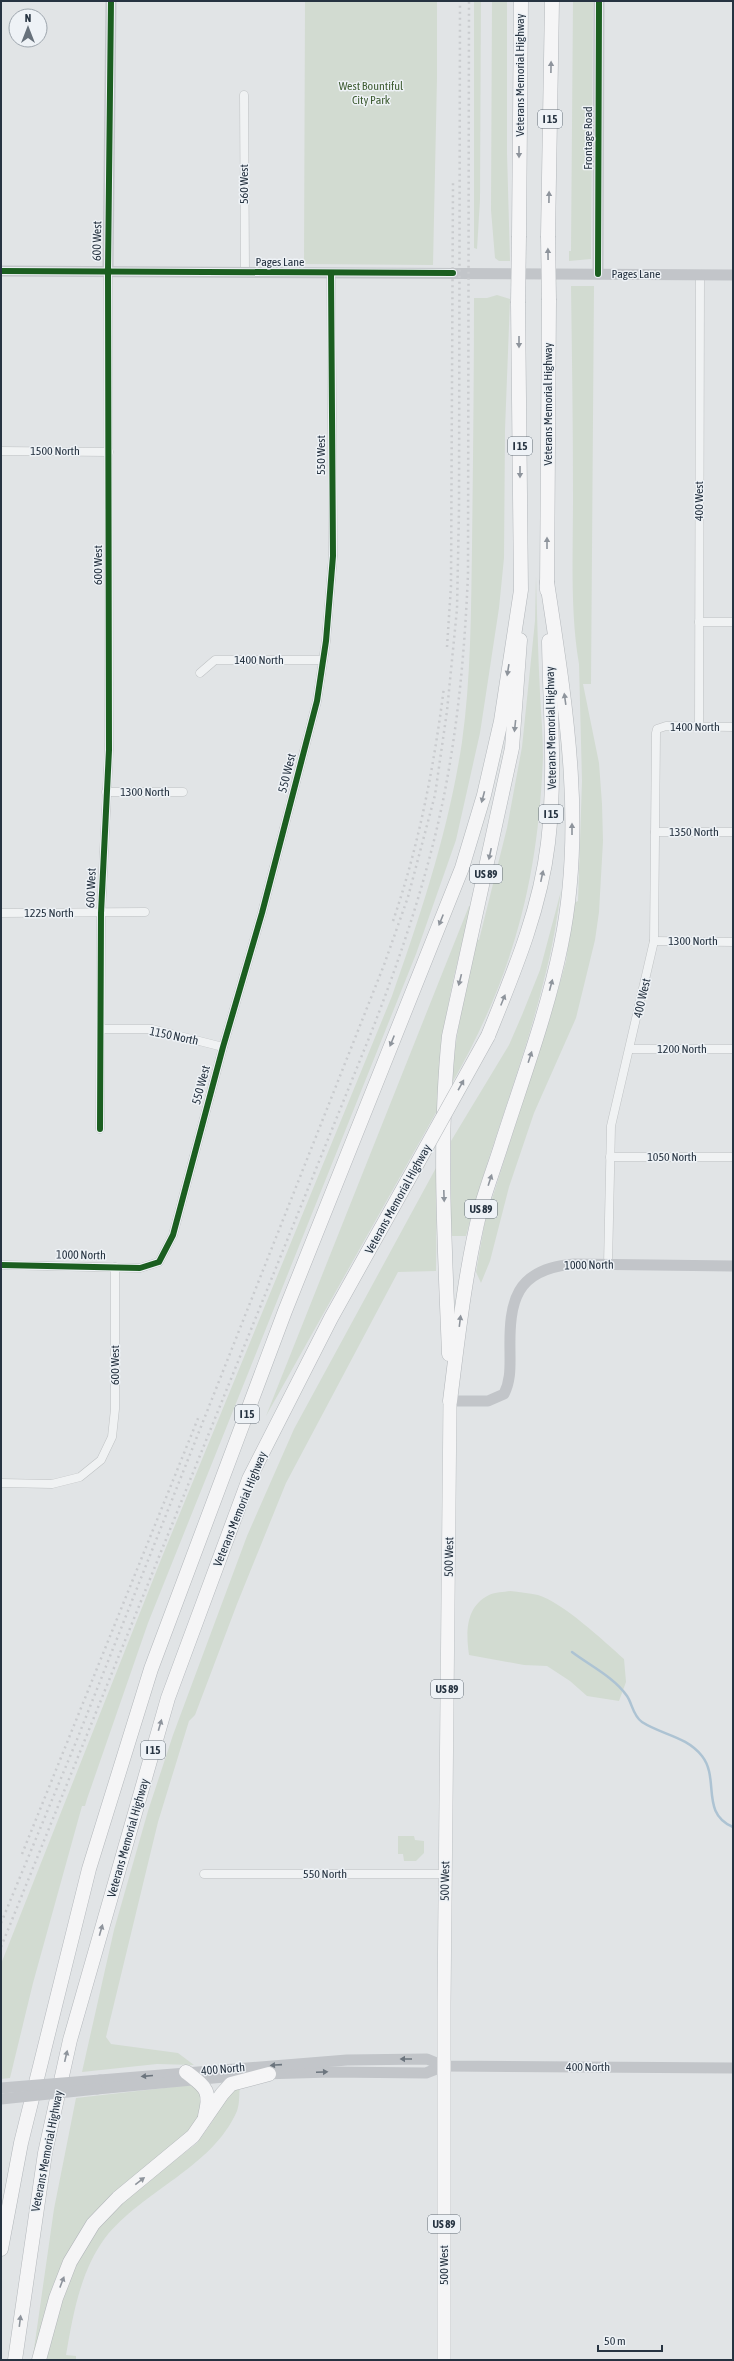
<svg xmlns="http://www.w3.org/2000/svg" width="734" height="2361" font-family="'Asap Condensed',sans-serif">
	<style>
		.green { fill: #d2dbd1 }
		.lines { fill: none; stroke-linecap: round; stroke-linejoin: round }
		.stream { stroke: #adc3d3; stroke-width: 2.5 }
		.street-casing { stroke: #bfc2c4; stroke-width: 9 }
		.primary-casing { stroke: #bdc1c4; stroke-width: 14 }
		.highway-casing { stroke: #b3b7bb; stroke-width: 15 }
		.street { stroke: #f0f2f3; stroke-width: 8 }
		.secondary { stroke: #c2c5c9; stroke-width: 11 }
		.primary { stroke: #f5f5f6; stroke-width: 13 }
		.highway { stroke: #f5f5f6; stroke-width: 14 }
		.rail { stroke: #c9cbce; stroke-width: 2.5; stroke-dasharray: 2 4; stroke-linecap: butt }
		.highway-bridge-casing { stroke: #b3b7bb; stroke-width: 15; stroke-linecap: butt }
		.secondary-bridge { stroke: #c2c5c9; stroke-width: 11 }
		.highway-bridge { stroke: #f5f5f6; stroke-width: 14 }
		.cycleway-casing { stroke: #eef2f6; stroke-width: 8 }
		.cycleway { stroke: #1b5e20; stroke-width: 6 }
		.oneway { fill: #8e949c }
		.oneway2 { fill: #6c757e }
		.labels { text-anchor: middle; stroke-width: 3; stroke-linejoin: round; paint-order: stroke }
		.shield { fill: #eef2f6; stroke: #626c77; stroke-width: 1 }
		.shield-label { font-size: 11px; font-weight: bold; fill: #263341 }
		.street-label { font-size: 12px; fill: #263341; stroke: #eef2f6 }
		.park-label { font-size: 12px; fill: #3f5d33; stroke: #eef2f6 }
	</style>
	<rect width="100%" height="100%" fill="#e1e4e6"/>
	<g class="green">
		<path d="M283 1H437V78L433 265 304 264 305 2Z"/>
		<path d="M474 1H481L480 200 477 249 474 248Z"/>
		<path d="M492 1H507V153L510 261H499L495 258 491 210Z"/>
		<path d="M573 1H593L591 259 569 261V251H571Z"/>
		<path d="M571 286H594L591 684H583L599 763 602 804 603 841 599 912 595 940 576 1018 534 1113 509 1187 490 1261 481 1283 476 1272 485 1221 558 990 566 961 574 903 578 901 582 781 579 664C570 611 573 553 573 498 573 427 572 357 571 286Z"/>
		<path d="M497 295 510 299 505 430 504 558 499 608 480 733 456 840 416 954 148 1623 87 1799 85 1806H82L33 1983 10 2078 1 2079V1964L162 1557 392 996C421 914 449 829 462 742 471 678 471 612 472 547 473 464 474 381 474 298H487Z"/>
		<path d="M536 576C537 615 538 654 540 693 541 714 543 736 543 757 538 882 513 976 451 1085 455 1035 466 988 476 939L479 940 507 828 522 747 535 621Z"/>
		<path d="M561 891C557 918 553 945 546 972 525 1061 489 1147 466 1236H451V1141L509 1045 522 1015 540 970Z"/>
		<path d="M469 906 472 907C453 974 438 1039 438 1109L266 1416Z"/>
		<path d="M437 1166 436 1271 398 1272 286 1483 237 1604 195 1715 189 1721 158 1822 106 2037 111 2044 178 2053 194 2065 157 2064 82 2072 114 1930 148 1811 173 1735 247 1536 294 1429Z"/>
		<path d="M510 1591C519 1592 529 1593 538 1595 562 1602 604 1641 624 1659L626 1682 619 1701 587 1696 570 1681 547 1666 524 1665 469 1655C466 1633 465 1607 489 1595 495 1592 504 1592 510 1591Z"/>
		<path d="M398 1836H414L415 1840 424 1841V1853L416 1861H404L403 1854H398Z"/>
		<path d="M240 2084C239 2092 240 2103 237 2111 212 2168 143 2190 105 2238 80 2272 73 2315 66 2355L76 2356V2360H45L68 2276 97 2226 131 2195 197 2143 212 2122 222 2100Z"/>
		<path d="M191 2085 201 2093V2114L187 2133 87 2222 76 2238 54 2283 33 2356 54 2209 76 2098Z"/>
	</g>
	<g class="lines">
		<path class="stream" d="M572 1652C589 1665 614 1677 627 1696 632 1703 633 1716 642 1722 662 1735 686 1736 702 1756 720 1779 700 1813 733 1827"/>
		<defs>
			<g id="street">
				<path d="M244 95 245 272"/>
				<path d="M1 451 109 452"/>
				<path d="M699 622H733"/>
				<path d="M200 673 215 660H322"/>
				<path d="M699 727 700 275"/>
				<path d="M106 792H183"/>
				<path d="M655 832H733"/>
				<path d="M1 913 145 912"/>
				<path d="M654 941 733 942"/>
				<path d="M101 1029H152L223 1047"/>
				<path d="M631 1049H733"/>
				<path d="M100 1129 101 913 109 750 108 271"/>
				<path d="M610 1157H733"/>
				<path d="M1 1265 140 1268 159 1262 173 1235 223 1047 262 913 317 701 326 641 333 556 331 273"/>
				<path d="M608 1265 611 1126 654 941 656 733 657 729 666 726 733 727"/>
				<path d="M1 1483 52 1484 80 1477 101 1460 112 1437 115 1409V1267"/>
				<path d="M204 1874H445"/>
			</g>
			<path id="primary" d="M444 2360V2003L450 1401"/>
			<g id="highway">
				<path d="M519 236 521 1"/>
				<path d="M548 236 552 1"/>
				<path d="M547 590 549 300"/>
				<path d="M488 1036C513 974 540 911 548 843 556 776 550 708 549 641"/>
				<path d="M449 1354C445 1248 438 1141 449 1036L512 748 520 640"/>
				<path d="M450 1401C458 1337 465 1273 480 1211 486 1189 494 1168 501 1146 522 1080 547 1014 561 945 586 825 565 701 547 582"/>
				<path d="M186 2072C205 2087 212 2090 205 2116"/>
				<path d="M1 2249 21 2143 89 1869 151 1669 285 1311 462 868 484 795 501 721 521 590 518 303"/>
				<path d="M15 2360 45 2153 70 2040 168 1698 249 1479 331 1318 408 1180"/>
				<path d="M39 2360 56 2298 70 2262 93 2224 118 2198 193 2136 222 2094 231 2084 269 2074"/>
			</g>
		</defs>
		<use href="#street" class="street-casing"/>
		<use href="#primary" class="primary-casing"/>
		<use href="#highway" class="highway-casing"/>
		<use href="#street" class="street"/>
		<g class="secondary">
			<path d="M1 271 733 275"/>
			<path d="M108 271 111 1"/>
			<path d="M598 274 599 1"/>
			<path d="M450 1401H488L504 1394C511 1380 510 1366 510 1352 509 1301 515 1269 574 1264L733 1266"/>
			<path d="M262 2074 331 2072 426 2073 444 2066"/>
			<path d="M100 2080 347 2060 427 2059 444 2066 733 2068"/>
			<path d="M97 2089 245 2075"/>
		</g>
		<use href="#primary" class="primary"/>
		<use href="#highway" class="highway"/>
		<g class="rail">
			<path d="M447 647 451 586 453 182"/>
			<path d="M393 921C419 845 434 767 444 687"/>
			<path d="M22 1854 199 1416"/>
			<path d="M1 1923 76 1742 384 965 408 897 435 795 447 711 457 609 459 510 460 1"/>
			<path d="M1 1947 371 1033C394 974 415 914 431 852 455 761 464 668 468 574L469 1"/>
		</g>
		<defs>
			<g id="highway-bridge">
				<path d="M548 236 549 300"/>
				<path d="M518 303 519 236"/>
				<path d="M408 1180 488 1036"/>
			</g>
		</defs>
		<use href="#highway-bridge" class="highway-bridge-casing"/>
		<g class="secondary-bridge">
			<path d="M1 2088 100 2080"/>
			<path d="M1 2099 97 2089"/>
		</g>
		<use href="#highway-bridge" class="highway-bridge"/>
		<defs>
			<g id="cycleway">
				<path d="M1 271 453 273"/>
				<path d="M598 274 599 1"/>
				<path d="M100 1129 101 913 109 750 108 271 111 1"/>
				<path d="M1 1265 140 1268 159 1262 173 1235 223 1047 262 913 317 701 326 641 333 556 331 273"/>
			</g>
		</defs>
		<use href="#cycleway" class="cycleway-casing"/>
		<use href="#cycleway" class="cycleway"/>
	</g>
	<defs><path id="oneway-solid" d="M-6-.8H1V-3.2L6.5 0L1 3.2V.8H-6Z"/></defs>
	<g class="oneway">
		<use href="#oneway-solid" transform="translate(551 67) rotate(-89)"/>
		<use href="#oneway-solid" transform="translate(519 152) rotate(90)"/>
		<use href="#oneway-solid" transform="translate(549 197) rotate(-89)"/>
		<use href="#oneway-solid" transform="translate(548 254) rotate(-91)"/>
		<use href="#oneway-solid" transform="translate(519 342) rotate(90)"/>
		<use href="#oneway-solid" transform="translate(520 472) rotate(90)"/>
		<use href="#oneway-solid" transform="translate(547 543) rotate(-90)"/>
		<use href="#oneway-solid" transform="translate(508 670) rotate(99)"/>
		<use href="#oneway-solid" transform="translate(565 699) rotate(-98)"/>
		<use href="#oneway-solid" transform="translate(515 726) rotate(96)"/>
		<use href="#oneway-solid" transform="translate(483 797) rotate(105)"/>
		<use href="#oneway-solid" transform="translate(572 829) rotate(-90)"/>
		<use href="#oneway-solid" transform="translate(490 854) rotate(102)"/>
		<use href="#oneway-solid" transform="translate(542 876) rotate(-78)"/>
		<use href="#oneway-solid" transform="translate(441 920) rotate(112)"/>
		<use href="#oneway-solid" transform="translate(460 980) rotate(104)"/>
		<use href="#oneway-solid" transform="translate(551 985) rotate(-75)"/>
		<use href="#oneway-solid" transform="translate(503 1000) rotate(-68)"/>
		<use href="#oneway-solid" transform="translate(392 1041) rotate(112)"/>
		<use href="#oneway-solid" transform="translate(530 1057) rotate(-72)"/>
		<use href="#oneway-solid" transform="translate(461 1085) rotate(-61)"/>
		<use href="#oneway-solid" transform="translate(490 1180) rotate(-72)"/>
		<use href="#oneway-solid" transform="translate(444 1196) rotate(88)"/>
		<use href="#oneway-solid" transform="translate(460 1321) rotate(-83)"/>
		<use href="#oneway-solid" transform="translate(160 1725) rotate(-74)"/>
		<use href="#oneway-solid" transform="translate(101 1930) rotate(-74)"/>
		<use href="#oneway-solid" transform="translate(66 2056) rotate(-77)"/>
		<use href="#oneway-solid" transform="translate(140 2181) rotate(-38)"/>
		<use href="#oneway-solid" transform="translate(62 2282) rotate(-69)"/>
		<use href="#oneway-solid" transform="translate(20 2321) rotate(-83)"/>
	</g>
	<g class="oneway2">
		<use href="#oneway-solid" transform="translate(406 2059) rotate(180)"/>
		<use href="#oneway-solid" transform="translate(276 2065) rotate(176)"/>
		<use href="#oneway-solid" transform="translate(322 2072) rotate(-2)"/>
		<use href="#oneway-solid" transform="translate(147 2076) rotate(175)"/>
	</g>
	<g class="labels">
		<g class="shield">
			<rect x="538" y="110" width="24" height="18" rx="3"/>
			<rect x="508" y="437" width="24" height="18" rx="3"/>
			<rect x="539" y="805" width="24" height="18" rx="3"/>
			<rect x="470" y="865" width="32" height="18" rx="3"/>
			<rect x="465" y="1200" width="32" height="18" rx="3"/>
			<rect x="235" y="1405" width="24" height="18" rx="3"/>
			<rect x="431" y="1680" width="32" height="18" rx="3"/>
			<rect x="141" y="1741" width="24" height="18" rx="3"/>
			<rect x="428" y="2215" width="32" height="18" rx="3"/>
		</g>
		<g class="shield-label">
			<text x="550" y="123">I 15</text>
			<text x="520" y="450">I 15</text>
			<text x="551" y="818">I 15</text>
			<text x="486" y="878">US 89</text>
			<text x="481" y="1213">US 89</text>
			<text x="247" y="1418">I 15</text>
			<text x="447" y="1693">US 89</text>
			<text x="153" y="1754">I 15</text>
			<text x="444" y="2228">US 89</text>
		</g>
		<g class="street-label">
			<text transform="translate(520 75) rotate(-90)" y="4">Veterans Memorial Highway</text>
			<text transform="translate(588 138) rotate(-90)" y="4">Frontage Road</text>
			<text transform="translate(244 184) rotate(-90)" y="4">560 West</text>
			<text transform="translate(97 241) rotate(-89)" y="4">600 West</text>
			<text x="280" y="266">Pages Lane</text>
			<text x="636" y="278">Pages Lane</text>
			<text transform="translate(548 404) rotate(-90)" y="4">Veterans Memorial Highway</text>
			<text x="55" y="455">1500 North</text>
			<text transform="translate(321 455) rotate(-90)" y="4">550 West</text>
			<text transform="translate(699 501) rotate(-90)" y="4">400 West</text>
			<text transform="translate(98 565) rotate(-90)" y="4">600 West</text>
			<text x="259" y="664">1400 North</text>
			<text x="695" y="731">1400 North</text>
			<text transform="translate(551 728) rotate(-91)" y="4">Veterans Memorial Highway</text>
			<text transform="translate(287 773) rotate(-76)" y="4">550 West</text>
			<text x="145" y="796">1300 North</text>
			<text x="694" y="836">1350 North</text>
			<text transform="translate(91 888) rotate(-88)" y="4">600 West</text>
			<text x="49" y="917">1225 North</text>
			<text x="693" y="945">1300 North</text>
			<text transform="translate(642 998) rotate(-77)" y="4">400 West</text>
			<text transform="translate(174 1036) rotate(12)" y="4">1150 North</text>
			<text x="682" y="1053">1200 North</text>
			<text transform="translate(201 1085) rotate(-75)" y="4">550 West</text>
			<text x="672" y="1161">1050 North</text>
			<text transform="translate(398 1199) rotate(-61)" y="4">Veterans Memorial Highway</text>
			<text transform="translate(81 1255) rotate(1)" y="4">1000 North</text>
			<text transform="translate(589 1265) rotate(-1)" y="4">1000 North</text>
			<text transform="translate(115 1365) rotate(-90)" y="4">600 West</text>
			<text transform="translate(240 1509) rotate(-68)" y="4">Veterans Memorial Highway</text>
			<text transform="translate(449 1557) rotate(-89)" y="4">500 West</text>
			<text transform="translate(128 1838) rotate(-74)" y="4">Veterans Memorial Highway</text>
			<text x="325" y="1878">550 North</text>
			<text transform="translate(445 1881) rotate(-89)" y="4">500 West</text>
			<text x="588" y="2071">400 North</text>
			<text transform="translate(223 2069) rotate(-5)" y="4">400 North</text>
			<text transform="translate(47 2151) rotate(-79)" y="4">Veterans Memorial Highway</text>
			<text transform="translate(444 2265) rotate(-90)" y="4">500 West</text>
		</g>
		<g class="park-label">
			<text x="371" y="90">West Bountiful<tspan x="371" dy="14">City Park</tspan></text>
		</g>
	</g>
	<rect width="734" height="2361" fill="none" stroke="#263341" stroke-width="4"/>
	<g transform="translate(28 28)"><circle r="19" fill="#eef2f6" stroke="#9ea6ae"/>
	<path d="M0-3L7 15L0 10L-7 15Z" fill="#67717b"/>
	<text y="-6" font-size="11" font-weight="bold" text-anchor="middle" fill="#263341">N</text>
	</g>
	<path d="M598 2345v6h64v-6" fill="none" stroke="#263341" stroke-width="2"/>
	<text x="604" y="2345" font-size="12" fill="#263341" stroke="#eef2f6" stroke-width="3" paint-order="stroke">50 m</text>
</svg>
